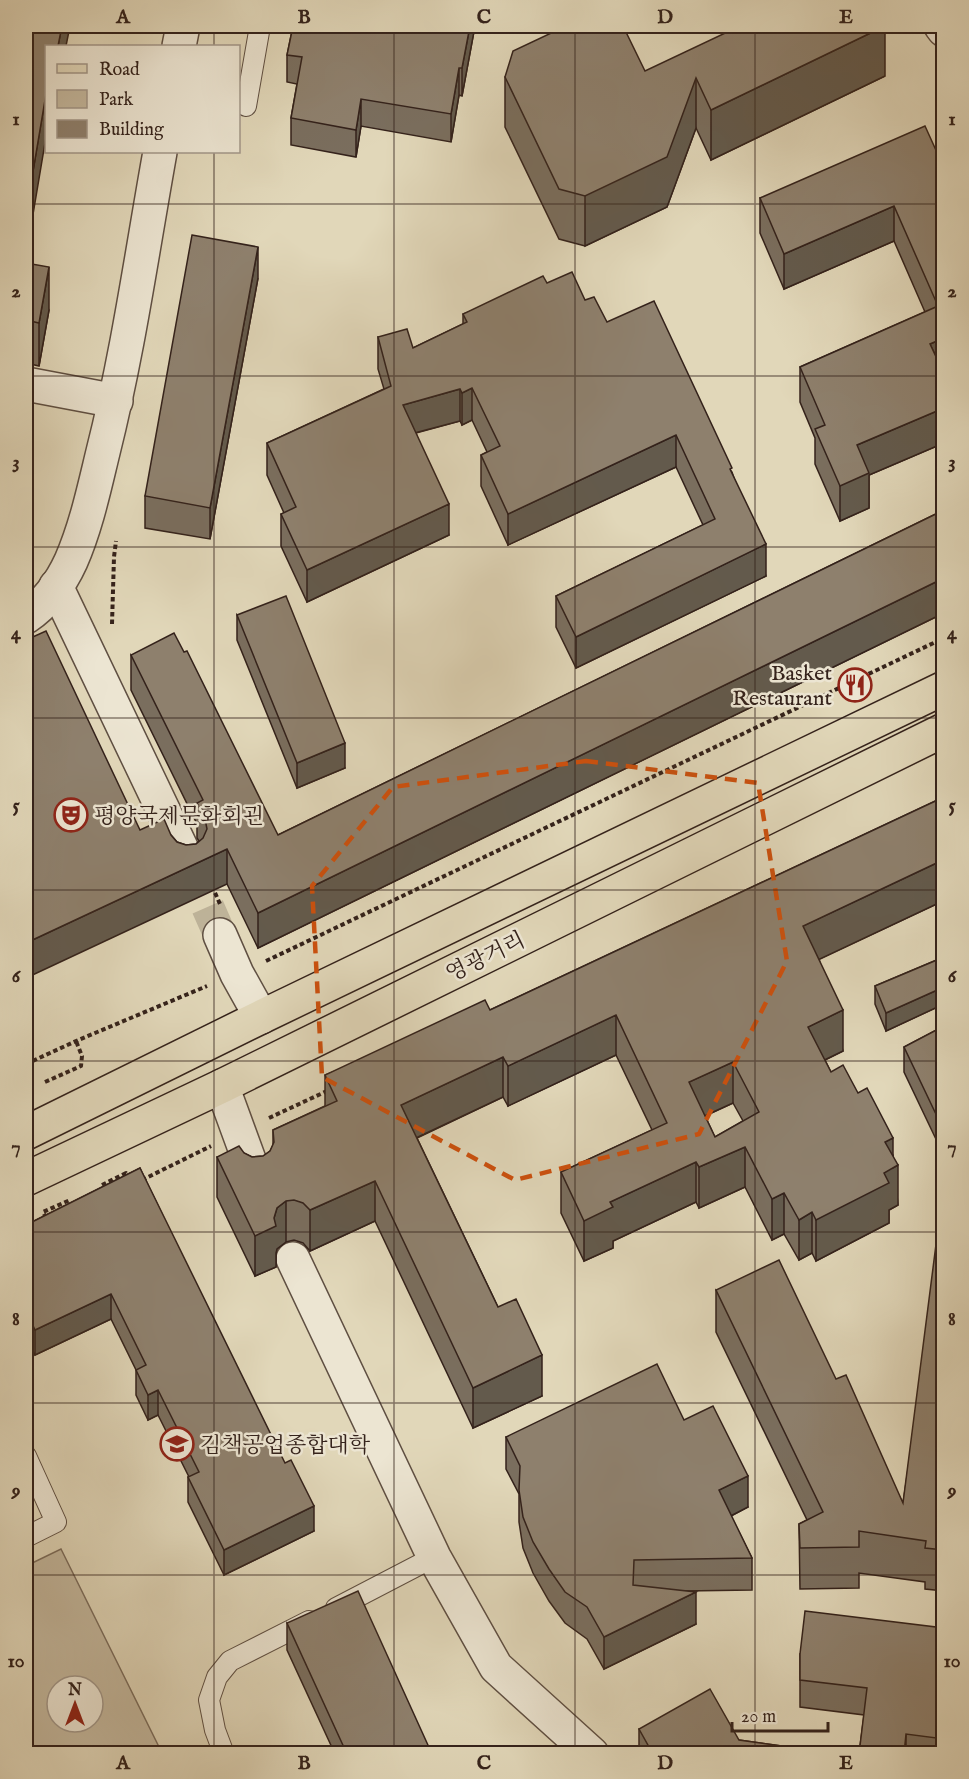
<svg xmlns="http://www.w3.org/2000/svg" width="969" height="1779" font-family="'IM FELL English','Noto Serif KR',serif">
	<style>
		.green { fill: #c4b89e; stroke: #7c6d5c; stroke-width: 1.5; fill-rule: evenodd }
		.lines { fill: none; stroke-linecap: round; stroke-linejoin: round }
		.minor-tunnel { stroke: #beb399; stroke-width: 33; stroke-dasharray: 33 16; stroke-linecap: butt }
		.service-casing { stroke: #5f4f42; stroke-width: 22 }
		.minor-casing { stroke: #5f4f42; stroke-width: 36 }
		.tertiary-casing { stroke: #5f4f42; stroke-width: 36 }
		.primary-casing { stroke: #34221b; stroke-width: 36 }
		.path { stroke: #34221b; stroke-width: 4; stroke-dasharray: 4.5 3; stroke-linecap: butt }
		.service { stroke: #ece5d2; stroke-width: 20 }
		.minor { stroke: #ece5d2; stroke-width: 33 }
		.tertiary { stroke: #ece5d2; stroke-width: 33 }
		.primary { stroke: #e1d7b9; stroke-width: 33 }
		.wall { fill: #7a6e5e; stroke: #34221b; stroke-width: 1.5; fill-rule: evenodd }
		.shaded-wall { fill: #635a4c; stroke: #34221b; stroke-width: 1.5 }
		.building { fill: #8e806d; stroke: #34221b; stroke-width: 1.5; fill-rule: evenodd }
		.marked { fill: none; stroke: #cd510e; stroke-width: 4.5; stroke-dasharray: 12 8; stroke-linejoin: round }
		.grid { fill: none; stroke: #34221b; stroke-width: 1.5; stroke-opacity: 0.55 }
		.labels { text-anchor: middle; stroke-width: 5; stroke-linejoin: round; paint-order: stroke }
		.poi-label { font-size: 22px; fill: #34221b; stroke: #ece5d2; text-anchor: start }
		.street-label { font-size: 22px; fill: #34221b; stroke: #ece5d2 }
		.neatline { fill: none; stroke: #34221b; stroke-width: 2 }
		.grid-label { font-size: 20px; text-anchor: middle; font-weight: bold; fill: #34221b }
	</style>
	<rect width="100%" height="100%" fill="#e1d7b9"/>
	<filter id="stains"><feTurbulence type="fractalNoise" baseFrequency=".00333" numOctaves="4"/><feColorMatrix values="0 0 0 0 .2 0 0 0 0 .09 0 0 0 0 .02 0 0 0 .5 -.17"/></filter>
	<radialGradient id="worn" r=".72"><stop offset=".6" stop-color="#630" stop-opacity="0"/><stop offset="1" stop-color="#630" stop-opacity=".3"/></radialGradient>
	<path class="green" d="M61 1549 162 1753H26V1566ZM57 1686H93V1722H57Z"/>
	<g class="lines">
		<path class="minor-tunnel" d="M188 862 220 935"/>
		<defs>
			<g id="service">
				<path d="M246 106 260 26"/>
				<path d="M26 1456 56 1522 26 1537"/>
				<path d="M336 1608 434 1557"/>
				<path d="M224 1754 215 1730 209 1700 217 1677 230 1661 309 1621"/>
			</g>
			<g id="minor">
				<path d="M941 26 944 30"/>
				<path d="M26 384 116 401"/>
				<path d="M56 586 188 862"/>
				<path d="M220 935 237 974 261 1017"/>
				<path d="M222 1086 256 1179"/>
				<path d="M293 1259 434 1557 496 1667 592 1754"/>
			</g>
			<g id="tertiary">
				<path d="M179 46 183 26"/>
				<path d="M26 617C45 604 61 583 71 561 86 527 94 489 103 452 128 353 142 252 160 152"/>
			</g>
			<g id="primary">
				<path d="M26 1133 261 1017 944 688"/>
				<path d="M26 1179 222 1086 944 730"/>
			</g>
		</defs>
		<use href="#service" class="service-casing"/>
		<use href="#minor" class="minor-casing"/>
		<use href="#tertiary" class="tertiary-casing"/>
		<use href="#primary" class="primary-casing"/>
		<g class="path">
			<path d="M112 624 114 557 116 541"/>
			<path d="M212 886 220 904"/>
			<path d="M266 961 944 638"/>
			<path d="M26 1064 76 1041 207 986"/>
			<path d="M45 1082 81 1066 82 1056 76 1041"/>
			<path d="M269 1118 327 1091"/>
			<path d="M142 1180 211 1146"/>
			<path d="M102 1185 126 1173 129 1178"/>
			<path d="M46 1218 43 1212 70 1200"/>
		</g>
		<use href="#service" class="service"/>
		<use href="#minor" class="minor"/>
		<use href="#tertiary" class="tertiary"/>
		<use href="#primary" class="primary"/>
	</g>
	<g class="wall">
		<path d="M293 26H475L462 96 459 95 451 142 361 126 356 157 291 145V118L297 84 287 82V55Z"/>
		<path d="M645 71 885 76 711 160 696 128 667 207 585 246 559 239 505 127V77Z"/>
		<path d="M944 168V443L869 475V508L840 521 815 464V438L800 402V367L925 312 894 241 784 289 760 233V198Z"/>
		<path d="M26 263 49 310 39 366 26 363Z"/>
		<path d="M258 278 210 539 145 528V496Z"/>
		<path d="M547 283 585 300 607 322 732 472 766 576 576 668 556 627V596L703 525 676 467 508 545 481 486V455L487 452 472 420 462 425 460 421 416 433 449 535 307 602 281 546V514L284 513 267 475V443L384 389 378 369V337L413 348 463 324V314Z"/>
		<path d="M944 510V613L258 948 227 884 140 830 171 835 177 842 186 845 196 844 199 841 197 838V824L131 690V655L278 835Z"/>
		<path d="M237 615 345 768 297 788 237 640Z"/>
		<path d="M944 797V902L943 901 819 959 843 1051 825 1060 831 1072 893 1155 898 1205 889 1210V1223L816 1261 812 1253 799 1260 784 1234 772 1240 745 1187 699 1208 696 1202 613 1241V1248L584 1261 561 1213V1172L652 1130 616 1055 508 1106 503 1097 417 1138 498 1307 542 1396 473 1428 375 1221 310 1251 303 1243 294 1240 286 1242 277 1249 276 1253V1267L255 1276 217 1197V1157L244 1153 252 1157 263 1156 270 1151 273 1145V1130L325 1106V1075L490 1010ZM733 1103 743 1121 715 1137 705 1116Z"/>
		<path d="M944 957V1004L886 1031 875 1004V986Z"/>
		<path d="M944 1026V1156L904 1072V1047Z"/>
		<path d="M140 1168 314 1531 224 1575 188 1502V1477H189L158 1415 148 1420 136 1395V1370L111 1319 35 1355 26 1335V1225Z"/>
		<path d="M944 1221V1591L925 1589V1582L859 1573V1588L800 1589 799 1524 807 1520 716 1332V1290L836 1379 903 1503Z"/>
		<path d="M684 1420 748 1507 731 1516 752 1558V1590L684 1591 696 1624 604 1669 587 1639 565 1623 549 1601 533 1573 523 1548 519 1522V1494L506 1469V1437Z"/>
		<path d="M287 1623 432 1754H335L287 1650Z"/>
		<path d="M944 1628V1754H859L864 1715 800 1707V1654Z"/>
		<path d="M639 1729 739 1740 839 1754H639Z"/>
	</g>
	<g class="shaded-wall">
		<path d="M62 26H70L66 46H58Z"/>
		<path d="M470 26H475L462 96V68Z"/>
		<path d="M885 26V76L711 160V110Z"/>
		<path d="M459 68V95L451 142V114Z"/>
		<path d="M696 78V128L667 207 585 246V196Z"/>
		<path d="M46 94V137L26 256V213Z"/>
		<path d="M361 99V126L356 157V130Z"/>
		<path d="M894 206V241L784 289V254Z"/>
		<path d="M258 247V278L210 539V508Z"/>
		<path d="M49 267V310L39 366V323Z"/>
		<path d="M944 338V373L930 344Z"/>
		<path d="M472 388V420L462 425V393Z"/>
		<path d="M460 389V421L403 436V405Z"/>
		<path d="M944 408V443L869 475V508L840 521V486L857 445Z"/>
		<path d="M676 435V467L508 545V514Z"/>
		<path d="M449 504V535L307 602V570Z"/>
		<path d="M766 544V576L576 668V637Z"/>
		<path d="M944 578V613L258 948V913Z"/>
		<path d="M345 743V768L297 788V763Z"/>
		<path d="M227 849V884L26 978V943Z"/>
		<path d="M943 860V901L803 967V926Z"/>
		<path d="M944 987V1004L886 1031V1013Z"/>
		<path d="M843 1010V1051L808 1068V1027Z"/>
		<path d="M616 1015V1055L508 1106V1066Z"/>
		<path d="M503 1057V1097L401 1145V1105Z"/>
		<path d="M733 1062V1103L689 1123V1082Z"/>
		<path d="M893 1138V1168L898 1165V1205L889 1210V1223L816 1261V1220L885 1142Z"/>
		<path d="M745 1147V1187L699 1208V1167Z"/>
		<path d="M696 1162V1202L613 1241V1248L584 1261V1221L610 1202Z"/>
		<path d="M375 1181V1221L310 1251V1210Z"/>
		<path d="M784 1193V1234L772 1240V1199Z"/>
		<path d="M286 1201V1242L277 1249 276 1253V1267L255 1276V1236L274 1218 277 1208Z"/>
		<path d="M812 1212V1253L799 1260V1220Z"/>
		<path d="M111 1294V1319L35 1355V1330Z"/>
		<path d="M542 1355V1396L473 1428V1388Z"/>
		<path d="M158 1390V1415L148 1420V1395Z"/>
		<path d="M31 1471V1496L26 1498V1473Z"/>
		<path d="M748 1476V1507L719 1522V1490Z"/>
		<path d="M314 1506V1531L224 1575V1550Z"/>
		<path d="M696 1592V1624L604 1669V1637Z"/>
		<path d="M906 1734V1754H904Z"/>
	</g>
	<g class="building">
		<path d="M26 26H62L58 46H46V94L26 213Z"/>
		<path d="M293 26H470L462 68H459L451 114 361 99 356 130 291 118 302 57 287 55Z"/>
		<path d="M566 26H623L645 71 740 26H885L711 110 696 78 667 157 585 196 559 189 505 77 513 51Z"/>
		<path d="M925 126 944 168V338L930 344 944 374V408L857 445 869 473 840 486 815 429 825 425 800 367 938 306 894 206 784 254 760 198Z"/>
		<path d="M192 235 258 247 210 508 145 496Z"/>
		<path d="M26 263 49 267 39 323 26 320Z"/>
		<path d="M572 272 585 300 594 297 607 322 654 301 732 468 730 469 766 544 576 637 556 596 715 519 676 435 508 514 481 455 500 446 472 388 462 393 460 389 403 405 449 504 307 570 281 514 296 507 267 443 391 386 378 337 407 329 413 348 467 322 463 314 543 276 547 283Z"/>
		<path d="M944 510V578L258 913 227 849 26 943V640L46 631 140 830 164 819 171 835 177 842 186 845 196 844 203 838 207 829 205 819 197 803 203 800 131 655 174 633 184 652 187 651 278 835Z"/>
		<path d="M286 596 345 743 297 763 237 615Z"/>
		<path d="M944 797V861L943 860 803 926 843 1010 808 1027 831 1072 843 1065 858 1093 867 1088 893 1138 885 1142 898 1165 884 1173 889 1183 816 1220 812 1212 799 1220 784 1193 772 1199 745 1147 699 1167 696 1162 610 1202 613 1207 584 1221 561 1172 667 1123 616 1015 508 1066 503 1057 401 1105 498 1307 516 1299 542 1355 473 1388 375 1181 310 1210 303 1203 294 1200 286 1201 277 1208 274 1218 276 1226 255 1236 217 1157 239 1146 244 1153 252 1157 263 1156 270 1151 274 1142 273 1130 337 1101 325 1075 485 1000 490 1010ZM733 1062 759 1112 715 1137 689 1082Z"/>
		<path d="M944 957V987L886 1013 875 986Z"/>
		<path d="M944 1026V1131L904 1047Z"/>
		<path d="M140 1168 285 1463 291 1460 314 1506 224 1550 188 1477 199 1472 158 1390 148 1395 136 1370 146 1365 111 1294 35 1330 26 1310V1225Z"/>
		<path d="M939 1221H944V1550L925 1548 926 1541 859 1531V1547L800 1548 799 1524 823 1512 716 1290 779 1260 836 1379 846 1375 903 1503Z"/>
		<path d="M657 1364 684 1420 713 1406 748 1476 719 1490 752 1558 634 1560 633 1585 696 1592 604 1637 587 1607 565 1592 549 1569 533 1542 523 1517 519 1490 520 1466 506 1437Z"/>
		<path d="M26 1459 31 1471 26 1473Z"/>
		<path d="M358 1591 432 1754H347L287 1623Z"/>
		<path d="M805 1611 944 1628V1739L906 1734 904 1754H859L867 1688 800 1680V1654Z"/>
		<path d="M710 1689 739 1740 839 1754H653L639 1729Z"/>
	</g>
	<path class="marked" d="M586 761 758 783 787 961 699 1134 515 1180 322 1077 312 886 393 787Z"/>
	<path class="grid" d="M214 26V46M394 26V1754M575 26V1754M755 26V1754M214 152V1754M26 204H944M26 376H944M26 547H944M26 718H944M26 890H944M26 1061H944M26 1232H944M26 1403H944M26 1575H944"/>
	<defs>
		<symbol id="restaurant-ring" viewBox="-11 -11 22 22"><circle r="9.5" fill="#ece5d2" stroke="#8f2418" stroke-width="1.5"/><path d="M-5-6h1v4h1v-4h1v4h1v-4h1v5L-1.5 .5V6h-2V.5L-5-1ZM5-6V6H3V1.5H1.5Q1.5-4 5-6Z" fill="#8f2418"/></symbol>
		<symbol id="theatre-ring" viewBox="-11 -11 22 22"><circle r="9.5" fill="#ece5d2" stroke="#8f2418" stroke-width="1.5"/><path d="M-5-5.5Q0-4 5-5.5V0Q5 5 0 6Q-5 5-5 0ZM-3.3-2.5H-1v1.5H-3.3ZM1-2.5H3.3v1.5H1ZM-2.8 1Q0 5.5 2.8 1Z" fill="#8f2418"/></symbol>
		<symbol id="university-ring" viewBox="-11 -11 22 22"><circle r="9.5" fill="#ece5d2" stroke="#8f2418" stroke-width="1.5"/><path d="M0-5L7-2L0 1L-7-2ZM-4 1L0 2.5L4 1V4Q0 6-4 4Z" fill="#8f2418"/></symbol>
	</defs>
	<g fill-rule="evenodd">
		<use href="#restaurant-ring" x="836" y="666" width="38" height="38"/>
		<use href="#theatre-ring" x="52" y="796" width="38" height="38"/>
		<use href="#university-ring" x="158" y="1425" width="38" height="38"/>
	</g>
	<g class="labels">
		<g class="poi-label">
			<text x="832" y="680" text-anchor="end">Basket<tspan x="832" dy="25">Restaurant</tspan></text>
			<text x="94" y="823">평양국제문화회괸</text>
			<text x="200" y="1452">김책공업종합대학</text>
		</g>
		<g class="street-label">
			<text transform="translate(485 956) rotate(-26)" y="8">영광거리</text>
		</g>
	</g>
	<rect width="969" height="1779" fill="none" stroke="#e1d7b9" stroke-width="66"/>
	<rect x="45" y="45" width="195" height="108" fill="#ece5d2" stroke="#a29789" stroke-width="1.5"/>
	<rect x="57" y="64" width="30" height="9" fill="#e1d7b9" stroke="#a29789" stroke-width="1.5"/>
	<text x="99" y="75" font-size="18" fill="#34221b">Road</text>
	<rect x="57" y="90" width="30" height="18" fill="#c4b89e" stroke="#a29789" stroke-width="1.5"/>
	<text x="99" y="105" font-size="18" fill="#34221b">Park</text>
	<rect x="57" y="120" width="30" height="18" fill="#8e806d" stroke="#a29789" stroke-width="1.5"/>
	<text x="99" y="135" font-size="18" fill="#34221b">Building</text>
	<g transform="translate(75 1704)"><circle r="28" fill="#ece5d2" stroke="#a29789" stroke-width="1.5"/>
	<path d="M0-4.5L10 22L0 15L-10 22Z" fill="#8f2418"/>
	<text y="-9" font-size="16" font-weight="bold" text-anchor="middle" fill="#34221b">N</text>
	</g>
	<path d="M732 1722v9h96v-9" fill="none" stroke="#34221b" stroke-width="3"/>
	<text x="741" y="1722" font-size="18" fill="#34221b" stroke="#ece5d2" stroke-width="4.5" paint-order="stroke">20 m</text>
	<rect x="33" y="33" width="903" height="1713" class="neatline"/>
	<g class="grid-label">
		<text x="123" y="23">A</text>
		<text x="304" y="23">B</text>
		<text x="484" y="23">C</text>
		<text x="665" y="23">D</text>
		<text x="846" y="23">E</text>
		<text x="16" y="125">1</text>
		<text x="952" y="125">1</text>
		<text x="16" y="297">2</text>
		<text x="952" y="297">2</text>
		<text x="16" y="468">3</text>
		<text x="952" y="468">3</text>
		<text x="16" y="639">4</text>
		<text x="952" y="639">4</text>
		<text x="16" y="811">5</text>
		<text x="952" y="811">5</text>
		<text x="16" y="982">6</text>
		<text x="952" y="982">6</text>
		<text x="16" y="1153">7</text>
		<text x="952" y="1153">7</text>
		<text x="16" y="1325">8</text>
		<text x="952" y="1325">8</text>
		<text x="16" y="1496">9</text>
		<text x="952" y="1496">9</text>
		<text x="16" y="1667">10</text>
		<text x="952" y="1667">10</text>
		<text x="123" y="1769">A</text>
		<text x="304" y="1769">B</text>
		<text x="484" y="1769">C</text>
		<text x="665" y="1769">D</text>
		<text x="846" y="1769">E</text>
	</g>
	<rect width="100%" height="100%" filter="url(#stains)"/>
	<rect width="100%" height="100%" fill="url(#worn)"/>
</svg>
